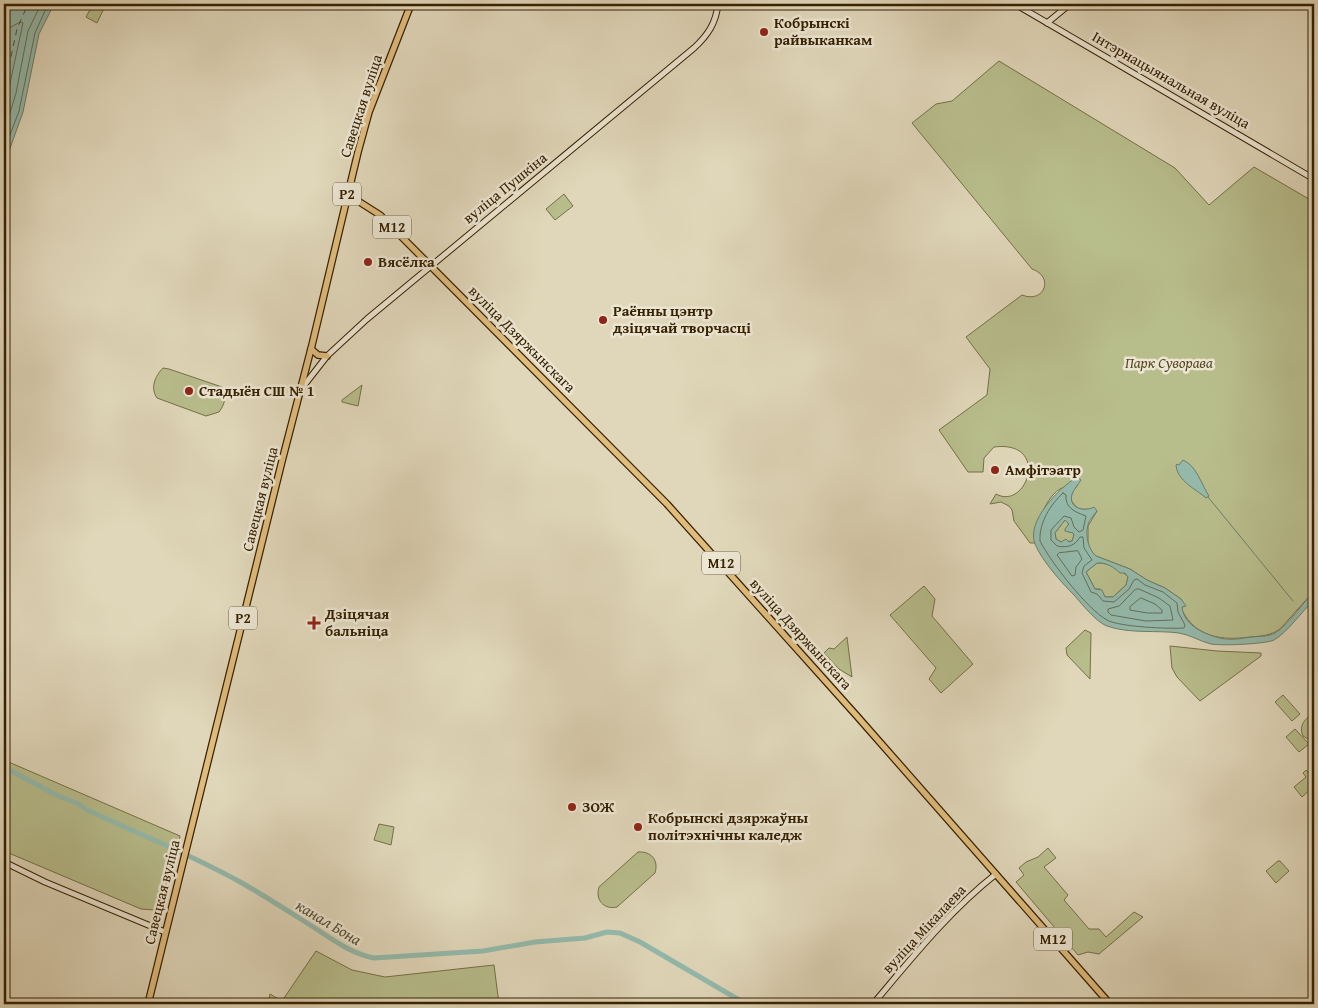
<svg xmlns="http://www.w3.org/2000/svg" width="1318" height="1008" font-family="'Gentium Book Plus',serif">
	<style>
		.green { fill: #b8bd8c; stroke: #776f46 }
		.water { fill: #94baac; stroke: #6e7d67; fill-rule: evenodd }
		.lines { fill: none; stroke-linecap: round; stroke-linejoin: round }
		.shore { stroke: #656e56; stroke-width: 1 }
		.stream { stroke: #6e7d67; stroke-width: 1 }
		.canal { stroke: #94baac; stroke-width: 5 }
		.ferry { stroke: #524f34; stroke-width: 1; stroke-dasharray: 6 5; stroke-linecap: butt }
		.secondary-casing { stroke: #362100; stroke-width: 7 }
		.primary-casing { stroke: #362100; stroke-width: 8 }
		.secondary { stroke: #ebe5d2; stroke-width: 5 }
		.primary { stroke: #e0bc7d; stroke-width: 5.5 }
		.poi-dot { fill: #8f2418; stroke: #ebe5d2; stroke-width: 2 }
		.labels { text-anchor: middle; stroke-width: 5; stroke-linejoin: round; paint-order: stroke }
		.shield { fill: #ebe5d2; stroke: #6c5c3f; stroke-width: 1 }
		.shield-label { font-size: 14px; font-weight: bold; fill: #362100 }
		.poi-label { font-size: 15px; font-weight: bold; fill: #362100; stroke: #ebe5d2; text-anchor: start }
		.street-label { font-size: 15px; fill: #362100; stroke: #ebe5d2 }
		.park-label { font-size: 15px; font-style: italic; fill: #564823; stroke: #ebe5d2 }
		.water-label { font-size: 16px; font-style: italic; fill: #524f34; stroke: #ebe5d2 }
	</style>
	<rect width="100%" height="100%" fill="#e0d7ba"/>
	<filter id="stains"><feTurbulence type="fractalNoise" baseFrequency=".004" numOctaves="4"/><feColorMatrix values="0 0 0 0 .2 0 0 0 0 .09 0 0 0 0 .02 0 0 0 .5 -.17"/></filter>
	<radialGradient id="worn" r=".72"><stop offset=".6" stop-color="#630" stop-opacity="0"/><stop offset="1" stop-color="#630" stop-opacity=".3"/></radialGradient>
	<g class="green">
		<path d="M93 4H106L97 23 86 17Z"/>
		<path d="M999 61 1175 168 1209 205 1254 167 1314 202V591L1280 629C1270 636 1261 636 1250 637 1222 641 1195 637 1182 610V607L1185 606 1181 599 1165 588 1147 580 1130 569 1096 556 1092 552 1088 546V526L1097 511C1085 506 1080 515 1071 500L1072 492 1078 485C1073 486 1066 486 1062 488 1047 494 1034 528 1035 543H1030L1014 521 1012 510 1009 506 1001 502 990 504 996 494C1027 511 1051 440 994 447L984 458 983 472H968L939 430 987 395 990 369 966 337 1022 295C1044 304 1055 277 1032 269L912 123 936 104 952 101Z"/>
		<path d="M564 194 573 206 555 220 546 209Z"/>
		<path d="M163 368 169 369 222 387C227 396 225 404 219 412L206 416 157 398C150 388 155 376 163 368Z"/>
		<path d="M362 385 358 406 342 402V400Z"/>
		<path d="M1065 520 1068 521 1069 532 1074 533V535L1072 541 1061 542 1056 539 1055 533Z"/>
		<path d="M1097 563C1107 562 1122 570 1128 577L1126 585 1113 597H1105L1100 589H1095L1086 572Z"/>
		<path d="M924 586 935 599 932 616 973 664 941 693 929 679 936 668 890 615Z"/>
		<path d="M1085 630 1091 633 1090 679 1067 655 1066 648Z"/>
		<path d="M847 637 852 677 839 669 824 653 829 648 834 649Z"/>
		<path d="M1170 646 1217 651 1261 653V656L1200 701 1177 677 1172 668Z"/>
		<path d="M1283 695 1300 714 1292 721 1275 702Z"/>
		<path d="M1314 712V742H1313L1303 736C1298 724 1306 719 1314 712Z"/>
		<path d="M1295 729 1309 744 1299 752 1286 737Z"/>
		<path d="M4 760 180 836 175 866 169 873 161 907 154 910 141 909 4 851Z"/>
		<path d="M1306 770 1314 780V786L1302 797 1294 787 1306 777 1303 773Z"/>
		<path d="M379 824 394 827 391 845 374 840Z"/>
		<path d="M1048 848 1056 858 1044 867 1068 895 1064 900 1089 929H1099L1106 937 1134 912 1143 917 1099 954 1088 952 1078 955 1016 882 1024 875 1019 868 1026 862 1038 857Z"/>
		<path d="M638 852C651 851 659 860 655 873L617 907C604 910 595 900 599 887Z"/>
		<path d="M1278 861H1280L1289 871 1276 883 1266 871Z"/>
		<path d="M316 951 352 970 385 977 494 965 499 1004H268L270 994 282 1001Z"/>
	</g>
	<g class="water">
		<path d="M8 4H54L39 34 23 112 4 165V15Z"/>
		<path d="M1183 460C1197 466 1201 484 1209 496L1206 498C1196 489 1177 481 1176 465L1177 464 1179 465Z"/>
		<path d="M1077 477 1081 480C1078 485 1074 489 1072 494 1068 509 1085 512 1094 507L1097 511C1094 515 1089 520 1088 525 1085 535 1088 549 1096 556L1130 569 1147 580 1165 588 1181 599 1186 606 1182 607C1184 627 1208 636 1225 639 1235 640 1243 638 1252 637 1260 636 1268 637 1275 633 1287 626 1304 602 1314 591V600C1303 610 1287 633 1274 640 1266 644 1221 646 1211 644 1199 641 1191 635 1179 633 1157 630 1129 634 1107 626 1096 622 1082 604 1074 595 1061 582 1042 561 1035 544 1026 521 1059 488 1077 477ZM1065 520 1069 524 1065 529V531L1073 533 1074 535 1072 541 1069 542 1066 539 1061 542 1056 539 1055 533ZM1097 563C1105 562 1114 567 1120 573H1125L1128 577 1126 585 1113 597H1105L1102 590 1095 589 1086 572Z"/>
	</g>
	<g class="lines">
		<g class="shore">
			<path d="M4 28 11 27 20 22 23 23 4 111"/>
			<path d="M4 133 16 93 28 31 41 4"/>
			<path d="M4 151 19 111 35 33 48 4"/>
			<path d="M1063 493 1066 495C1065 508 1075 512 1086 516L1083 530 1079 532 1074 527 1071 518 1064 516 1051 530V540L1057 546C1067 548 1075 546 1080 537H1083L1084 548 1092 560 1084 566 1082 573 1091 592 1097 594 1103 601 1114 602 1129 589 1134 580 1137 579 1145 585 1163 592 1177 603 1178 612 1185 625 1184 628C1170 629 1119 627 1107 620 1087 609 1050 561 1040 541 1039 523 1050 505 1063 493Z"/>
			<path d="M1078 551 1082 559 1076 567 1075 575 1072 576 1057 555 1059 553Z"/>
			<path d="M1136 589H1139L1159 598 1170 606 1173 620 1146 621 1111 615 1108 612V609L1119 606Z"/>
			<path d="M1141 598 1155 604 1162 610V613H1147L1130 610V607Z"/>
		</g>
		<path class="stream" d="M1208 497 1293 601"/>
		<path class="canal" d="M4 767 56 795 77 803 87 810C139 834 192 855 242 883 265 896 288 911 310 925 331 938 349 953 374 958L483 951 535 942 585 938 607 932 620 933 640 942 746 1004"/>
		<path class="ferry" d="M4 89 17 29 28 4"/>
		<defs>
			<g id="secondary">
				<path d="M1015 4 1314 179"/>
				<path d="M1047 23 1070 4"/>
				<path d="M302 388 327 356 367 319 694 48C708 35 716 23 718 4"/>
				<path d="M4 862 45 882 165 932"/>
				<path d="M873 1004C911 959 949 911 996 874"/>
			</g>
			<g id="primary">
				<path d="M347 198 358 201 380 215 667 504 856 715 1110 1004"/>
				<path d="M311 349 318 355 327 356"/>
				<path d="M148 1004 282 461 312 345 358 152 369 112 411 4"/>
			</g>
		</defs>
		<use href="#secondary" class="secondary-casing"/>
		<use href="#primary" class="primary-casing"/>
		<use href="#secondary" class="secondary"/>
		<use href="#primary" class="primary"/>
	</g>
	<g class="poi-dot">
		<circle cx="764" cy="32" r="5"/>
		<circle cx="368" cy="262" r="5"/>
		<circle cx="603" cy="320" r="5"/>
		<circle cx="189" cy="391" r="5"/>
		<circle cx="995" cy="470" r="5"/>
		<path d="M311.5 615.5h5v5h5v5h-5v5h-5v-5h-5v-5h5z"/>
		<circle cx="572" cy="807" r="5"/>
		<circle cx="638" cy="827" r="5"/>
	</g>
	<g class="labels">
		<g class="shield">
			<rect x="333" y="182.5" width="28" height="23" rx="4"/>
			<rect x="373" y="215.5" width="38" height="23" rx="4"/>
			<rect x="702" y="551.5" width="38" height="23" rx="4"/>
			<rect x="229" y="606.5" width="28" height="23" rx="4"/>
			<rect x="1034" y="927.5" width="38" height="23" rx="4"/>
		</g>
		<g class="shield-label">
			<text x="347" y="199">Р2</text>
			<text x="392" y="232">М12</text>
			<text x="721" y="568">М12</text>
			<text x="243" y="623">Р2</text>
			<text x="1053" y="944">М12</text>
		</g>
		<g class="poi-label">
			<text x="774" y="28">Кобрынскі<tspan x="774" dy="17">райвыканкам</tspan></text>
			<text x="378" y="267">Вясёлка</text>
			<text x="613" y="316">Раённы цэнтр<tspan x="613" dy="17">дзіцячай творчасці</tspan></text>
			<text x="199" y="396">Стадыён СШ № 1</text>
			<text x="1005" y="475">Амфітэатр</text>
			<text x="325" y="619">Дзіцячая<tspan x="325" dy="17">бальніца</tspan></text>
			<text x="582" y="812">ЗОЖ</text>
			<text x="648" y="823">Кобрынскі дзяржаўны<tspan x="648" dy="17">політэхнічны каледж</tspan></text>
		</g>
		<g class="street-label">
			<text transform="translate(1171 80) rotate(30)" y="5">Інтэрнацыянальная вуліца</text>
			<text transform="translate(361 106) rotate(-72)" y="5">Савецкая вуліца</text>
			<text transform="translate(505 188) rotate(-39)" y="5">вуліца Пушкіна</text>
			<text transform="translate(522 339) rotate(45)" y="5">вуліца Дзяржынскага</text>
			<text transform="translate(260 499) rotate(-76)" y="5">Савецкая вуліца</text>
			<text transform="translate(801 634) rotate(48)" y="5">вуліца Дзяржынскага</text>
			<text transform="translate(162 892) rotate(-76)" y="5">Савецкая вуліца</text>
			<text transform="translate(924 929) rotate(-47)" y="5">вуліца Мікалаева</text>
		</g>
		<g class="park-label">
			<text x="1169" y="368">Парк Суворава</text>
		</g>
		<g class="water-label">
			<text transform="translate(329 922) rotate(31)" y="6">канал Бона</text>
		</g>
	</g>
	<rect width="1318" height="1008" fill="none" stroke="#e0d7ba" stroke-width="20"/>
	<rect x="5" y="5" width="1308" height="998" fill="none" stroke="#362100" stroke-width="2.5"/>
	<rect x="10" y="10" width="1298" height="988" fill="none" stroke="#362100"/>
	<rect width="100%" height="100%" filter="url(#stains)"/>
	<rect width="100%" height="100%" fill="url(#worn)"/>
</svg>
